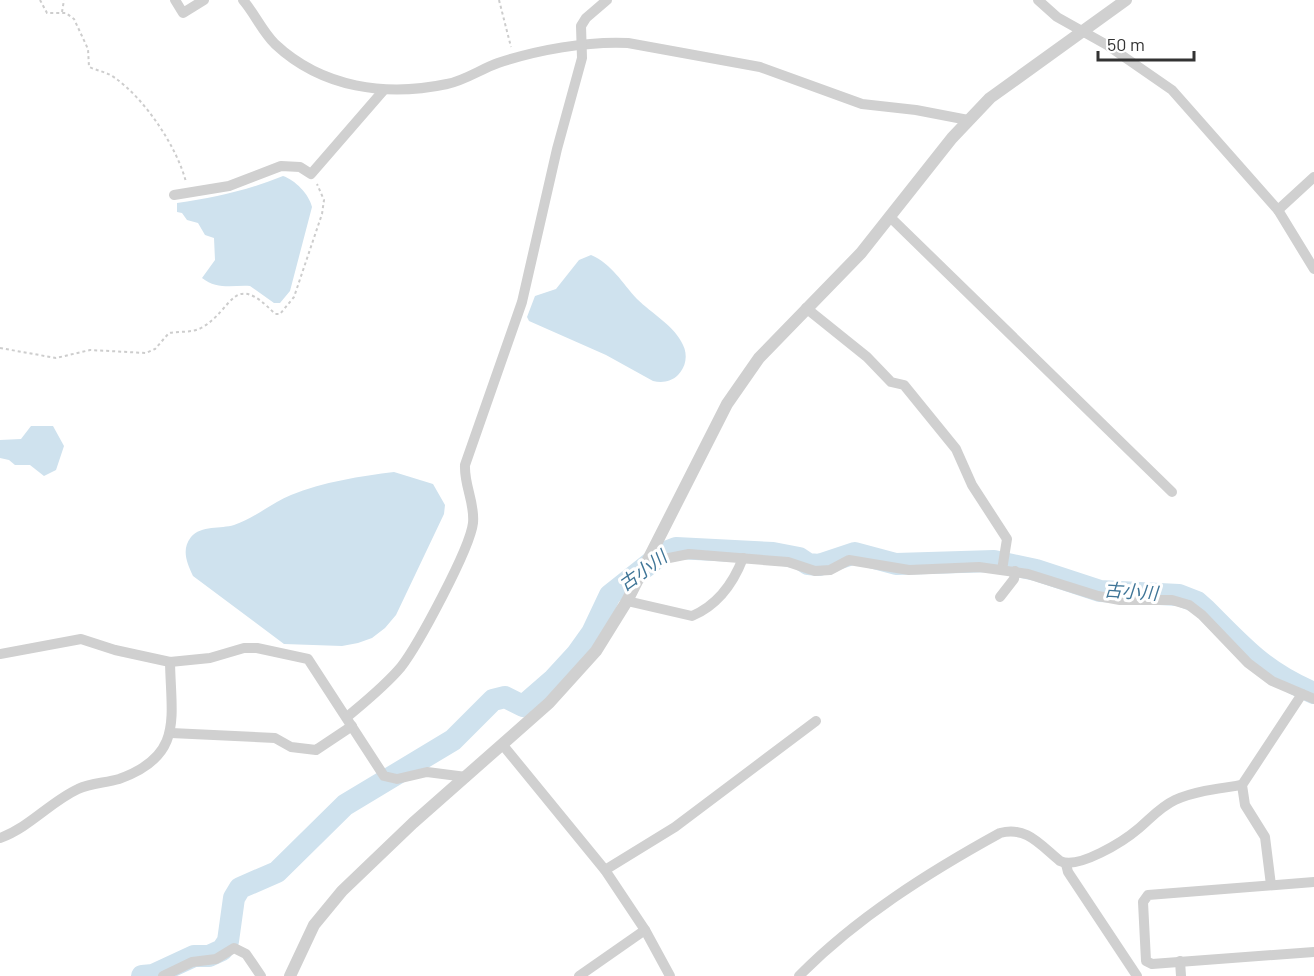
<svg xmlns="http://www.w3.org/2000/svg" width="1314" height="976" font-family="Barlow,'Noto Sans JP',sans-serif">
	<style>
		.water { fill: #cfe2ee }
		.lines { fill: none; stroke-linecap: round; stroke-linejoin: round }
		.river { stroke: #cfe2ee; stroke-width: 22 }
		.path { stroke: #cdcdcd; stroke-width: 2; stroke-dasharray: 3 3; stroke-linecap: butt }
		.minor { stroke: #d0d0d0; stroke-width: 10 }
		.tertiary { stroke: #d0d0d0; stroke-width: 12 }
		.labels { text-anchor: middle; stroke-width: 6; stroke-linejoin: round; paint-order: stroke }
		.water-label { font-size: 18px; font-style: italic; fill: #3f7597; stroke: #fff }
	</style>
	<rect width="100%" height="100%" fill="#fff"/>
	<g class="water">
		<path d="M283 176C295 180 309 194 312 207L290 291 280 303H274L250 286C233 285 217 290 202 278L215 260 214 238 205 235 198 223 187 220 182 213 177 212V203C214 198 249 190 283 176Z"/>
		<path d="M591 255C612 264 622 283 637 299 651 313 675 326 683 345 688 355 686 367 678 375 671 382 662 383 653 381L606 355 529 321 527 317 535 296 556 289 579 260Z"/>
		<path d="M31 426H53L64 446 56 470 44 476 30 465H15L9 460 0 458V440L21 439Z"/>
		<path d="M394 472 433 484 445 505 444 514 396 615 385 628 372 638 358 643 342 646 284 644 193 576C187 563 181 550 191 537 201 525 221 529 234 525 255 518 271 503 291 495 322 482 362 476 394 472Z"/>
	</g>
	<g class="lines">
		<path class="river" d="M142 976 153 975 194 956H209L222 950 228 941 234 898 240 888 277 872 345 805 453 740 493 700 505 697 523 706 554 679 577 654 592 633 610 595 663 553 676 548 773 553 799 558 808 564 819 565 855 553 896 564 994 561 1036 570 1100 591 1179 595 1197 602 1206 610C1243 647 1264 672 1314 693"/>
		<g class="path">
			<path d="M40 0 47 13H66L74 19 88 49 89 67C98 71 107 72 115 78 145 99 177 147 186 182"/>
			<path d="M499 0 511 47"/>
			<path d="M62 12 64 0"/>
			<path d="M0 348 56 358 90 350 146 353 155 349 169 333C180 331 192 333 201 328 234 310 232 269 275 314H280L294 297 322 214 324 200 317 184"/>
		</g>
		<g class="minor">
			<path d="M175 0 183 13 204 0"/>
			<path d="M243 0C255 14 262 31 275 44 322 88 386 97 447 84 464 81 481 69 498 63 537 50 587 41 628 43L760 67 862 104 916 110 968 120"/>
			<path d="M1038 0 1057 17 1107 45 1172 90 1278 210 1314 269"/>
			<path d="M174 195 229 186 281 166 300 167 311 174 383 91"/>
			<path d="M1278 210 1314 177"/>
			<path d="M891 218 1172 492"/>
			<path d="M806 308 867 357 891 382 904 385 956 449 972 485 1007 539 1002 570"/>
			<path d="M643 570 664 559 689 554 788 562 815 571 830 570 849 560 909 570 979 567 1028 574 1098 596 1120 600H1172L1189 605 1202 615 1248 663 1272 681 1314 699"/>
			<path d="M1000 597 1014 579 1015 571"/>
			<path d="M627 601 692 616C718 605 733 584 743 558"/>
			<path d="M0 654 81 639 115 650 170 662 210 658 244 648H257L308 659 384 776 397 779 427 772 466 777"/>
			<path d="M347 717C366 701 385 686 401 667 418 645 470 549 473 523 475 502 464 486 465 465L522 302 557 149 582 58 581 26 586 18 607 0"/>
			<path d="M171 733 275 738 291 747 316 750 352 726"/>
			<path d="M502 744 605 870 645 930 670 976"/>
			<path d="M0 838C30 827 50 802 78 789 90 783 106 783 119 779 184 756 171 718 170 662"/>
			<path d="M1066 864 1068 872 1137 976"/>
			<path d="M605 870 675 827 816 721"/>
			<path d="M1314 882 1148 895 1143 902 1146 961 1152 964 1314 952"/>
			<path d="M1271 885 1265 837 1245 805 1242 785 1302 694"/>
			<path d="M1180 961 1181 976"/>
			<path d="M163 976 192 962 216 959 234 948 246 954 261 976"/>
			<path d="M579 976 645 930"/>
			<path d="M799 976C856 918 929 872 1000 833 1027 826 1040 845 1060 861 1078 870 1124 841 1138 829 1150 819 1160 807 1175 800 1195 791 1221 788 1242 785"/>
		</g>
		<path class="tertiary" d="M290 976 314 925 342 891 413 823 549 703 596 651 627 601 727 404 759 358 861 253 952 138 990 98 1126 0"/>
	</g>
	<g class="labels">
		<g class="water-label">
			<text transform="translate(643 571) rotate(-36)" y="6">古小川</text>
			<text transform="translate(1131 592) rotate(4)" y="6">古小川</text>
		</g>
	</g>
	<path d="M1098 51v9h96v-9" fill="none" stroke="#333333" stroke-width="3"/>
	<text x="1107" y="51" font-size="18" fill="#333333" stroke="#ffffff" stroke-width="4.5" paint-order="stroke">50 m</text>
</svg>
